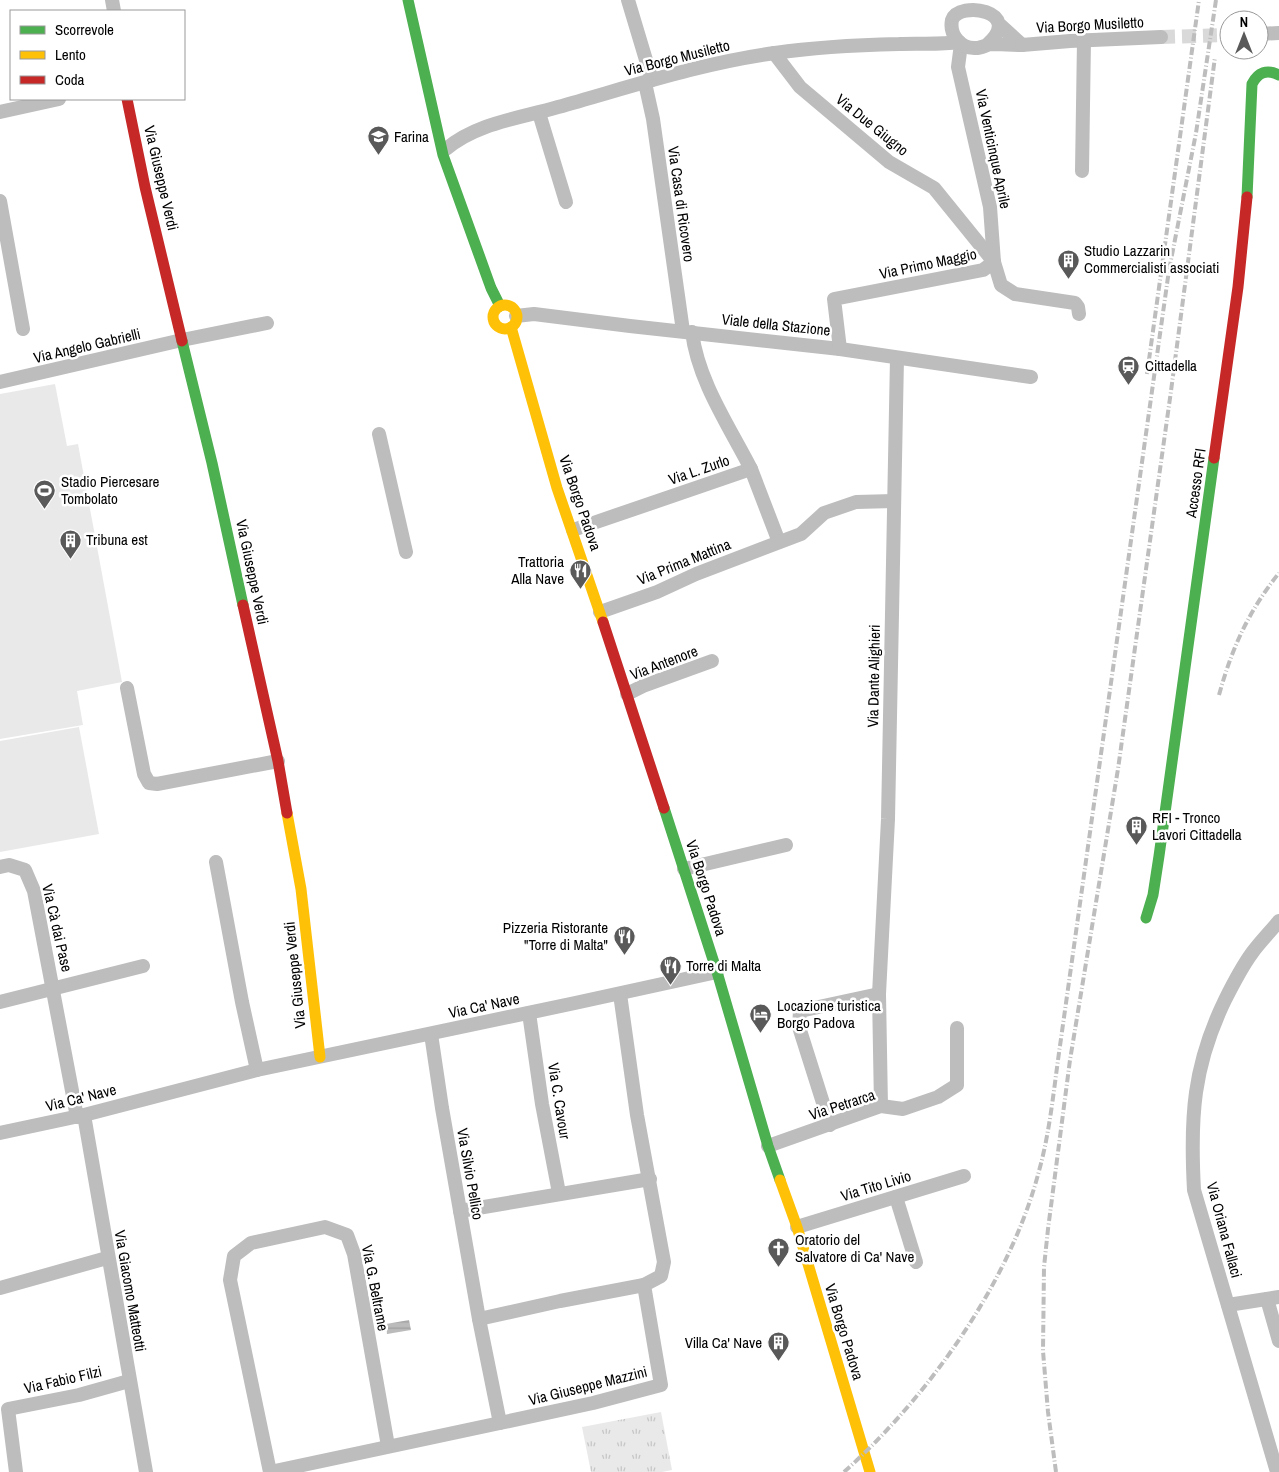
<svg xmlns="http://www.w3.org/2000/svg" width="1279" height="1472" font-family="'Archivo Narrow',sans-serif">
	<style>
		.grass { fill: url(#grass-tufts) }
		.pitch { fill: #e9e9e9 }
		.water { fill: url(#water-rules) }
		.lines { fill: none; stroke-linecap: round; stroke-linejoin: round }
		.street-tunnel { stroke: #d9d9d9; stroke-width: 14; stroke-dasharray: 14 7; stroke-linecap: butt }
		.street { stroke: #bdbdbd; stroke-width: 14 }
		.fast { stroke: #4caf50; stroke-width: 11 }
		.slow { stroke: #ffc107; stroke-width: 11 }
		.jam { stroke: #c62828; stroke-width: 11 }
		.rail { stroke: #bdbdbd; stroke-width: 4; stroke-dasharray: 8 2.5 1 2.5; stroke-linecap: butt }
		.labels { text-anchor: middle; stroke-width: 5; stroke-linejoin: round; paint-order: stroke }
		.street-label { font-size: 15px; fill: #000; stroke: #fff }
		.poi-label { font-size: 15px; fill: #000; stroke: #fff; text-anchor: start }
	</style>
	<defs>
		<pattern id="grass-tufts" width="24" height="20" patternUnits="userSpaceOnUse" patternTransform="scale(1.25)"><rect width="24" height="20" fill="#e9e9e9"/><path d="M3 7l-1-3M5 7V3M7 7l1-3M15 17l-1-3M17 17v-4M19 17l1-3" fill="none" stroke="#c6c6c6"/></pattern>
		<pattern id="water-rules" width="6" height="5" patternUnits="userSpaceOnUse" patternTransform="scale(1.25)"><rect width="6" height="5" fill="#bbb"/><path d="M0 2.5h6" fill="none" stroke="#9f9f9f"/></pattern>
	</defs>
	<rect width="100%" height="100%" fill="#fff"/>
	<path class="grass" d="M661 1412 672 1470 662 1472H591L582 1427Z"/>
	<g class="pitch">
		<path d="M55 384 67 446 78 444 122 682 77 691 83 725 0 739V394Z"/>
		<path d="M79 727 99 834 0 852V741Z"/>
	</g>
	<path class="water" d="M409 1320 411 1330 387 1334 386 1324Z"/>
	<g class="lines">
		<path class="street-tunnel" d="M1161 37 1229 35"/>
		<g class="street">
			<path d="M112 0 114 11"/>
			<path d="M628 0 652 80"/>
			<path d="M1259 34 1279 33"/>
			<path d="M961 44 958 67 990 207 994 262 1001 285 1015 294 1075 303 1078 307 1079 314"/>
			<path d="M988 44C1024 11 959 0 952 20 949 35 961 49 976 48 981 48 986 45 991 44 1001 44 1012 45 1022 45L999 24"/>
			<path d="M1022 45 1070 41 1161 37"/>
			<path d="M774 53 800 87 889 162 934 188 994 262"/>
			<path d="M645 83 653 119 683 331"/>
			<path d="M0 112 59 99"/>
			<path d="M539 113 566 202"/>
			<path d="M446 149C476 123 521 118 558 107 630 87 701 63 775 53 816 47 857 45 899 44 919 43 939 45 959 42"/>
			<path d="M1082 171 1084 40"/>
			<path d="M0 201 23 329"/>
			<path d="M516 316 534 314 630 326 840 349 1031 377"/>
			<path d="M840 349 834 299 983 270 994 262"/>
			<path d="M0 382 182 340 267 323"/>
			<path d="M379 434 406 552"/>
			<path d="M751 469 779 542"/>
			<path d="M573 530 751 469C729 426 698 381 692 332"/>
			<path d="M600 612 657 592 696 574 801 534 824 513 856 502 894 501"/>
			<path d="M127 688 144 774 149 783 157 784 278 761"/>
			<path d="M627 694 643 686 712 661"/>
			<path d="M216 862 242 1002 257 1070"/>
			<path d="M0 867 9 865 25 870 34 891 77 1117"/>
			<path d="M684 869 786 845"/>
			<path d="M0 1002 143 966"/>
			<path d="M529 1013 542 1104 559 1193"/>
			<path d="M431 1034 442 1108 479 1319 500 1423"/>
			<path d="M881 1106 879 994 888 819 897 358"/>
			<path d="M84 1115 146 1472"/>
			<path d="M830 1125 799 1027 800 1011 879 994"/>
			<path d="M0 1133 84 1115 257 1070 575 1003 717 972"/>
			<path d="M768 1146 881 1106 903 1109 938 1097 957 1085V1028"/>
			<path d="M896 1197 916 1262"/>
			<path d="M460 1211 650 1179"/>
			<path d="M797 1227 964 1176"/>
			<path d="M0 1288 107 1258"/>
			<path d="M1267 1299 1279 1341"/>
			<path d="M1228 1305 1279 1297"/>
			<path d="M479 1319 560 1301 644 1285"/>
			<path d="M16 1472 8 1409 79 1395 129 1381"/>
			<path d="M270 1472 500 1423 593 1403 661 1385 644 1285 661 1276 664 1262 637 1115 620 994"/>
			<path d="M270 1472 230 1280 234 1256 251 1243 325 1227 347 1235 354 1254 388 1446"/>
			<path d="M1277 1472 1194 1190C1190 1117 1193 1066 1225 1000 1233 984 1241 968 1252 953 1260 942 1270 932 1279 921"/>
		</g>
		<g class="fast">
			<path d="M408 0 443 155 491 288 500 306"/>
			<path d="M1247 197 1252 84C1258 72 1267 69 1279 75"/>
			<path d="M182 341 212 463 243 605"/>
			<path d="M664 808 717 972 768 1146 780 1180"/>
			<path d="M1146 918 1153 895 1159 856 1214 458"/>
		</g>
		<g class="slow">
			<circle cx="505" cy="317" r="12"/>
			<path d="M511 327 557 488 603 622"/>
			<path d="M287 813 301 889 320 1057"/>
			<path d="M780 1180 797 1227 870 1472"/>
		</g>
		<g class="jam">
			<path d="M127 99 145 187 182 341"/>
			<path d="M1214 458 1238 287 1247 197"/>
			<path d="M243 605 278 761 287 813"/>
			<path d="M603 622 664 808"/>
		</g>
		<g class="rail">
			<path d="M1147 374 1199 0"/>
			<path d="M1219 695C1232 648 1248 612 1279 573"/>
			<path d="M844 1472C929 1396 1010 1282 1039 1171 1049 1135 1053 1097 1058 1060L1169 270 1196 133 1216 0"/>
			<path d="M1056 1472 1048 1412 1043 1351 1044 1267 1048 1229 1070 1060 1118 769 1171 391 1215 57"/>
		</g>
	</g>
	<defs>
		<symbol id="school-pin" viewBox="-11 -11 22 30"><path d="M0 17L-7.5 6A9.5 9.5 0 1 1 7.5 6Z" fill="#595959" stroke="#fff"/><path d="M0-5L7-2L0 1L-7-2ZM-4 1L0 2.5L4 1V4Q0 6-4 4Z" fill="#fff"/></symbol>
		<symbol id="building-pin" viewBox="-11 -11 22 30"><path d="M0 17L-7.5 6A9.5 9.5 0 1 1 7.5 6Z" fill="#595959" stroke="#fff"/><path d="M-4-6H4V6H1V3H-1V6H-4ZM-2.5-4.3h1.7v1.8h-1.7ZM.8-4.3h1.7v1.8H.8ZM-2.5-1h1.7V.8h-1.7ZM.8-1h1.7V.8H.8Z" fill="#fff"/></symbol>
		<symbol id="station-pin" viewBox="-11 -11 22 30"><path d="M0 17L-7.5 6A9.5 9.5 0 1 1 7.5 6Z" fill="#595959" stroke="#fff"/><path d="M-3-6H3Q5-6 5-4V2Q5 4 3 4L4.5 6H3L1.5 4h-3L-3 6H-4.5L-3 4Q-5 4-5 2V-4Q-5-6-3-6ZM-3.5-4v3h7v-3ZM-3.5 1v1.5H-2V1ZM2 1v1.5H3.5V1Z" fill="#fff"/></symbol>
		<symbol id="stadium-pin" viewBox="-11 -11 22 30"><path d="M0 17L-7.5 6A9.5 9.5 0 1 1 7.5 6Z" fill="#595959" stroke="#fff"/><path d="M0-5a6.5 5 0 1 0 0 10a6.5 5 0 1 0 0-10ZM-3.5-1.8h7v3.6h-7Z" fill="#fff"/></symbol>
		<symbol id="restaurant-pin" viewBox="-11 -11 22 30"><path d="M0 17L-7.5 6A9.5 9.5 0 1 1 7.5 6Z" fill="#595959" stroke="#fff"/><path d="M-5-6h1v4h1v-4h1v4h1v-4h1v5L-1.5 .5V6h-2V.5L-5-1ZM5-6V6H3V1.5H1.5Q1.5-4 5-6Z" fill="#fff"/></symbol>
		<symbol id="hotel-pin" viewBox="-11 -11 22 30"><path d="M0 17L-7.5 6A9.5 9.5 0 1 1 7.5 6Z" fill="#595959" stroke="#fff"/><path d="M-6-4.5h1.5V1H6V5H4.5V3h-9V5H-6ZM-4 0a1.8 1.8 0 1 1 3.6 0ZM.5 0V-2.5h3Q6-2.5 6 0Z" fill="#fff"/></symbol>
		<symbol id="church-pin" viewBox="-11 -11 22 30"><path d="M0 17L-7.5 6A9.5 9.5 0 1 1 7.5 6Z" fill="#595959" stroke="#fff"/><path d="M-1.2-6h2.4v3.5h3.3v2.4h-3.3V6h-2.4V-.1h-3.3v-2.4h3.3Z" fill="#fff"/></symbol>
	</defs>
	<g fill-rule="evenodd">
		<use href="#school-pin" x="366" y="124" width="25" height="34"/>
		<use href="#building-pin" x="1056" y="248" width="25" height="34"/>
		<use href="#station-pin" x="1116" y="354" width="25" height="34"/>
		<use href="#stadium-pin" x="32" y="478" width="25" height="34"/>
		<use href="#building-pin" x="58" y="528" width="25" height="34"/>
		<use href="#restaurant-pin" x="568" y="558" width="25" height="34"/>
		<use href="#building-pin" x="1124" y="814" width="25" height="34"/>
		<use href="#restaurant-pin" x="612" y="924" width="25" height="34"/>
		<use href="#restaurant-pin" x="658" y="954" width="25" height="34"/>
		<use href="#hotel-pin" x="748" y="1002" width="25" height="34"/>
		<use href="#church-pin" x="766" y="1236" width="25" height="34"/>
		<use href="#building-pin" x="766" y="1330" width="25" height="34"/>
	</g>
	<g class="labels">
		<g class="street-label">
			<text transform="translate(1090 25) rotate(-3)" y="5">Via Borgo Musiletto</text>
			<text transform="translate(677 58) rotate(-14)" y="5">Via Borgo Musiletto</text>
			<text transform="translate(872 125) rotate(39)" y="5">Via Due Giugno</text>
			<text transform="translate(993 149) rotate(78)" y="5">Via Venticinque Aprile</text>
			<text transform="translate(161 178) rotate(77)" y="5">Via Giuseppe Verdi</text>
			<text transform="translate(681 204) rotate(82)" y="5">Via Casa di Ricovero</text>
			<text transform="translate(928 264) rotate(-12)" y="5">Via Primo Maggio</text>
			<text transform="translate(776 325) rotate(6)" y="5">Viale della Stazione</text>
			<text transform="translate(87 346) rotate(-13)" y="5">Via Angelo Gabrielli</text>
			<text transform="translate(699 470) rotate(-19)" y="5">Via L. Zurlo</text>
			<text transform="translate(1196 483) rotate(-82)" y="5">Accesso RFI</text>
			<text transform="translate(580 503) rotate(71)" y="5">Via Borgo Padova</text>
			<text transform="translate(684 562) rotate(-22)" y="5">Via Prima Mattina</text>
			<text transform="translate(252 572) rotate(78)" y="5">Via Giuseppe Verdi</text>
			<text transform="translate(664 663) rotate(-21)" y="5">Via Antenore</text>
			<text transform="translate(874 676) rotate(-89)" y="5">Via Dante Alighieri</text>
			<text transform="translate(706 888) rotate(72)" y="5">Via Borgo Padova</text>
			<text transform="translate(57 928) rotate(77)" y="5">Via Cà dai Pase</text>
			<text transform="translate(295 975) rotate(-96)" y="5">Via Giuseppe Verdi</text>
			<text transform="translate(484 1006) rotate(-12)" y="5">Via Ca' Nave</text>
			<text transform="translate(81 1098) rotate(-14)" y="5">Via Ca' Nave</text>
			<text transform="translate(559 1101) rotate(81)" y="5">Via C. Cavour</text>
			<text transform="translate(842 1105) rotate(-18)" y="5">Via Petrarca</text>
			<text transform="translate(470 1174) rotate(80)" y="5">Via Silvio Pellico</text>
			<text transform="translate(876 1186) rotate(-17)" y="5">Via Tito Livio</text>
			<text transform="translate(1224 1230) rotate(75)" y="5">Via Oriana Fallaci</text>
			<text transform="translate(375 1288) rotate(79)" y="5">Via G. Beltrame</text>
			<text transform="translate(130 1291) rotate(80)" y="5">Via Giacomo Matteotti</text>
			<text transform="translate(844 1332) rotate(73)" y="5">Via Borgo Padova</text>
			<text transform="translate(63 1380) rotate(-13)" y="5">Via Fabio Filzi</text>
			<text transform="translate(588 1386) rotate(-14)" y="5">Via Giuseppe Mazzini</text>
		</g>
		<g class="poi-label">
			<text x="394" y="142">Farina</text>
			<text x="1084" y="256">Studio Lazzarin<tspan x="1084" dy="17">Commercialisti associati</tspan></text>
			<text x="1145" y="371">Cittadella</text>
			<text x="61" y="487">Stadio Piercesare<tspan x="61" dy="17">Tombolato</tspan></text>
			<text x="86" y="545">Tribuna est</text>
			<text x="564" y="567" text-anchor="end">Trattoria<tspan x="564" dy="17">Alla Nave</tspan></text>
			<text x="1152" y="823">RFI - Tronco<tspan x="1152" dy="17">Lavori Cittadella</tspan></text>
			<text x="608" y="933" text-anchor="end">Pizzeria Ristorante<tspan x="608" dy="17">"Torre di Malta"</tspan></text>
			<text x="686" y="971">Torre di Malta</text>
			<text x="777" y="1011">Locazione turistica<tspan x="777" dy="17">Borgo Padova</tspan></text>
			<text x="795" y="1245">Oratorio del<tspan x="795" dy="17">Salvatore di Ca' Nave</tspan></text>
			<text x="762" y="1348" text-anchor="end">Villa Ca' Nave</text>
		</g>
	</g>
	<rect x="10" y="10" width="175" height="90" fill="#ffffff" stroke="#999999"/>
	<rect x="20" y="26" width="25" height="8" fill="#4caf50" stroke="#999999"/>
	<text x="55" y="35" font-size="15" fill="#000000">Scorrevole</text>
	<rect x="20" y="51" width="25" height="8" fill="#ffc107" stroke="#999999"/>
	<text x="55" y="60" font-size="15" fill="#000000">Lento</text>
	<rect x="20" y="76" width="25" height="8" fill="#c62828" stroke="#999999"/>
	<text x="55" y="85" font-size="15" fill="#000000">Coda</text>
	<g transform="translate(1244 35)"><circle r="24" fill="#ffffff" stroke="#999999"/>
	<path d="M0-4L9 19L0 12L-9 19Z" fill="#595959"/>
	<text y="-8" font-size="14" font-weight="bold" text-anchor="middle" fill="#000000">N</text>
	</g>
</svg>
